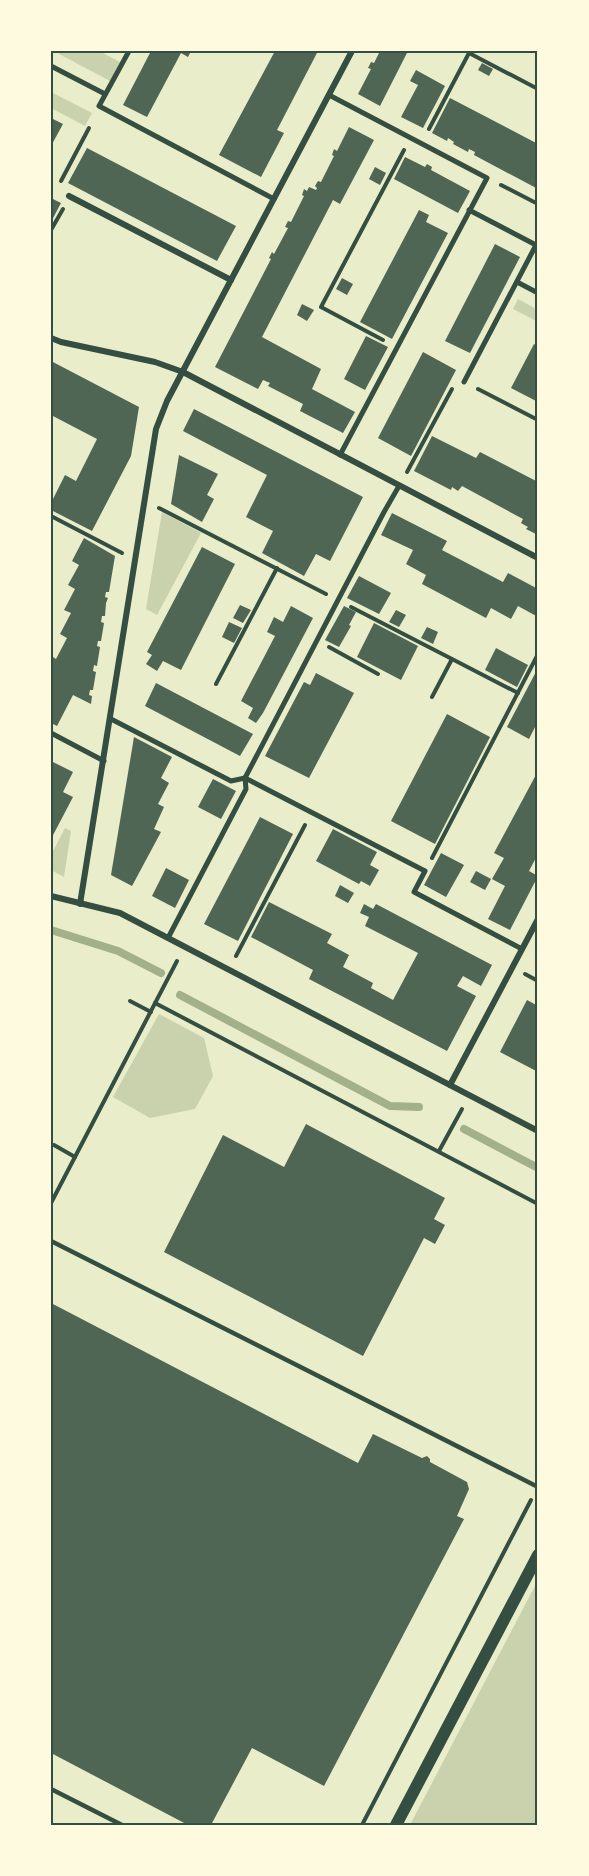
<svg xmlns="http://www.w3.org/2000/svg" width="589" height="1876" font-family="Poppins,sans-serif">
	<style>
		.green { fill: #cad2ad }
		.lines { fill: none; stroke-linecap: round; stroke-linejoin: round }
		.stream { stroke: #a3b18a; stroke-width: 8 }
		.building { fill: #4f6655 }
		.path { stroke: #344e41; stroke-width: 4 }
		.service { stroke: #344e41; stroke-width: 4.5 }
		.pedestrian { stroke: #344e41; stroke-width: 5 }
		.minor { stroke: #344e41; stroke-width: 6 }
		.secondary { stroke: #344e41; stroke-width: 12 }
		.neatline { fill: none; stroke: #344e41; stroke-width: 2 }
	</style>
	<rect width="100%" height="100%" fill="#e9edc9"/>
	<g class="green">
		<path d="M60 51H99L120 62 110 81 59 54Z"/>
		<path d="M51 92 92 113 85 126 51 108Z"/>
		<path d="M518 299 538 310V322L513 309Z"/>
		<path d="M162 512 201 533 157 615 146 609Z"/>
		<path d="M65 828 71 831 64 877 51 870V855Z"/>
		<path d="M159 1014 204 1038 213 1076 195 1109 150 1118 113 1097Z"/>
		<path d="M538 1580V1825H410Z"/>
	</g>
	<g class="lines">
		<g class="stream">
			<path d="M51 930 118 951 161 973"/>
			<path d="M180 995 390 1106 419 1107"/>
			<path d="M464 1129 538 1168"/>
		</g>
	</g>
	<g class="building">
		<path d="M151 51H191L188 57 181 53 147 117 123 105Z"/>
		<path d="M275 51H318L277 130 284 133 261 177 219 155Z"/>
		<path d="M380 51H408L380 106 358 94 371 69 368 68 371 62 374 63Z"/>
		<path d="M482 63 493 69 489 76 478 70Z"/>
		<path d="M416 70 445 86 423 128 401 117 418 85 410 81Z"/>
		<path d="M450 98 538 144V189L474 155 475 152 469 149 468 152 453 144 454 142 448 138 447 141 432 133Z"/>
		<path d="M51 118 63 124 51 146Z"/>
		<path d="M349 127 374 140 340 204 333 200 262 337 321 369 312 389 355 412 343 433 300 411 303 404 268 386 270 383 263 380 258 389 215 367 271 259 269 258 272 252 274 254 288 228 285 227 288 221 291 222 304 196 302 195 304 189 307 191 309 187 316 190 317 188 315 186 318 181 321 182 334 156 332 155 334 149 337 151Z"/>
		<path d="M87 148 236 226 217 261 68 183Z"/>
		<path d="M405 157 425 167 427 164 432 167 431 170 470 191 458 213 394 179Z"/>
		<path d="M375 167 386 173 380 185 369 179Z"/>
		<path d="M51 198 61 203 51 222Z"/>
		<path d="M419 210 429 215 426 222 448 233 392 339 360 322Z"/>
		<path d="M495 244 520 257 470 353 445 341Z"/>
		<path d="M342 278 353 284 347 295 336 289Z"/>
		<path d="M302 304 314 310 307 321 297 315Z"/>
		<path d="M366 336 388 347 365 390 344 379Z"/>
		<path d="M534 344 538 346V402L511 388Z"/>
		<path d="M423 352 456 370 411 456 378 438Z"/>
		<path d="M51 361 139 407 131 456 92 531 51 510V503L65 475 76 481 97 439 51 415Z"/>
		<path d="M194 409 363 497 330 561 316 554 304 576 262 553 273 531 246 517 267 475 183 431Z"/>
		<path d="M432 436 476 458 480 452 538 482V535L526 529 528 527 521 523 523 519 462 486 458 491 452 487 451 490 414 471Z"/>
		<path d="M179 455 218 474 207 495 214 499 202 522 171 504Z"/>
		<path d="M392 513 447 541 442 550 482 571 503 582 508 573 538 589V617L518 606 511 619 491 608 486 618 422 584 426 575 406 564 413 550 381 535Z"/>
		<path d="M84 538 115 556 109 592H106L105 597 108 598 106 603 105 616H102L101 622 104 623 101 641H98L97 646 100 647 97 666 94 665 93 671 96 672 93 690H90L89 695 92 696 91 704 73 695 57 726 51 723V662L53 657 56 659 67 638 60 634 71 613 64 610 75 589 68 585 79 565 72 561Z"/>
		<path d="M202 547 235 564 181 670 163 661 157 671 146 664 152 655 147 652Z"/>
		<path d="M359 576 391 593 379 614 347 598Z"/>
		<path d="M240 605 251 610 243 623 233 618Z"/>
		<path d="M291 606 313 618 263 713 256 723 248 718 253 708 241 701 275 636 267 632 274 617 283 622Z"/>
		<path d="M344 606 356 612 349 625 351 626 339 647 325 640Z"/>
		<path d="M396 610 406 615 399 627 389 622Z"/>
		<path d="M229 622 242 628 234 643 222 637Z"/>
		<path d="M374 623 418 646 401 680 357 657Z"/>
		<path d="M427 627 438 632 433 644 421 638Z"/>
		<path d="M496 648 528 665 517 687 485 670Z"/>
		<path d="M538 668V721L529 739 507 727Z"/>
		<path d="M316 673 354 693 309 778 265 756 304 682 310 685Z"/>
		<path d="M156 683 253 734 240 756 145 706Z"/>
		<path d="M447 714 490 737 435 844 391 821Z"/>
		<path d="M134 737 172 757 161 778 169 783 158 804 164 807 154 829 161 832 132 886 111 875Z"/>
		<path d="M51 761 73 772 63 792 73 797 51 839Z"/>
		<path d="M538 771V854L529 871 538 876 510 930 488 919 505 886 492 879 504 858 494 853Z"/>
		<path d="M213 779 236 791 221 819 198 807Z"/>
		<path d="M260 817 293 834 238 941 204 924Z"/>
		<path d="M333 829 377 852 370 865 379 870 370 886 361 881 359 884 316 861Z"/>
		<path d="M441 853 464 865 446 897 424 885Z"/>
		<path d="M166 868 189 880 175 908 152 896Z"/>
		<path d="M476 871 491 879 485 890 470 882Z"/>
		<path d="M340 885 354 893 348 903 335 896Z"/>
		<path d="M269 902 332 934 327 943 349 955 343 967 373 983 371 988 393 1000 418 953 365 926 369 917 360 913 364 904 373 909 376 904 492 965 481 986 463 976 457 986 476 996 447 1051 309 979 313 970 251 937Z"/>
		<path d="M527 1000 538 1006V1072L500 1052Z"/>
		<path d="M306 1124 445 1198 434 1219 445 1225 435 1244 424 1238 363 1356 164 1252 223 1135 284 1167Z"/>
		<path d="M51 1303 358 1463 373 1434 422 1458 427 1456 430 1459V1462L467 1482 469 1489 457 1516 464 1519 324 1786 252 1748 211 1825H188L51 1753Z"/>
	</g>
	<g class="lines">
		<g class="path">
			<path d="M429 129 469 53 538 89"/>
			<path d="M61 181 89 128"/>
			<path d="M501 185 538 204"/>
			<path d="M51 230 63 209"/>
			<path d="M383 340 321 307 404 150"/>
			<path d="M478 389 538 420"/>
			<path d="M407 472 452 389"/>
			<path d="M159 508 326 594"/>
			<path d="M51 516 122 553"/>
			<path d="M351 607 452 659"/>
			<path d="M329 647 378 674"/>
			<path d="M216 684 277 568"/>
			<path d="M432 697 452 659 518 693"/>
			<path d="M432 858 538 654"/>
			<path d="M236 956 305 825"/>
			<path d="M525 974 538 981"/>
			<path d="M130 1001 151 1012"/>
			<path d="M155 1003 538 1204"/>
			<path d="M54 1145 75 1157"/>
			<path d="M439 1151 462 1109"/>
			<path d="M51 1203 177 961"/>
			<path d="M362 1825 531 1500"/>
		</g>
		<g class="service">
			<path d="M51 1241 538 1487"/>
			<path d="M51 1789 122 1825"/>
		</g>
		<g class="pedestrian">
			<path d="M129 51 99 106 274 199"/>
			<path d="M51 66 105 94"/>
			<path d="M329 95 487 178 340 455"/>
			<path d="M517 282 538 293"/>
			<path d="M464 382 536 245 469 210"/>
			<path d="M111 719 231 781 245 778"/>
			<path d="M51 733 104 761"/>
			<path d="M245 778 425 871 414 892 522 949"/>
			<path d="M245 778 384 512 399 486"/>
			<path d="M168 938 246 789 245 778"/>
		</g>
		<g class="minor">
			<path d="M69 196 231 280"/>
			<path d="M51 338 61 342 155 362 183 372 538 558"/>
			<path d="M51 896 120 913 538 1131"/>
			<path d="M80 904 156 429 167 401 352 51"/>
			<path d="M450 1085 538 919"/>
		</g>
		<path class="secondary" d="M396 1825 538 1555"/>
	</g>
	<rect width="589" height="1876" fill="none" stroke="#fefae0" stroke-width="105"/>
	<rect x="52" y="52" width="484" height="1772" class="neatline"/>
</svg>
